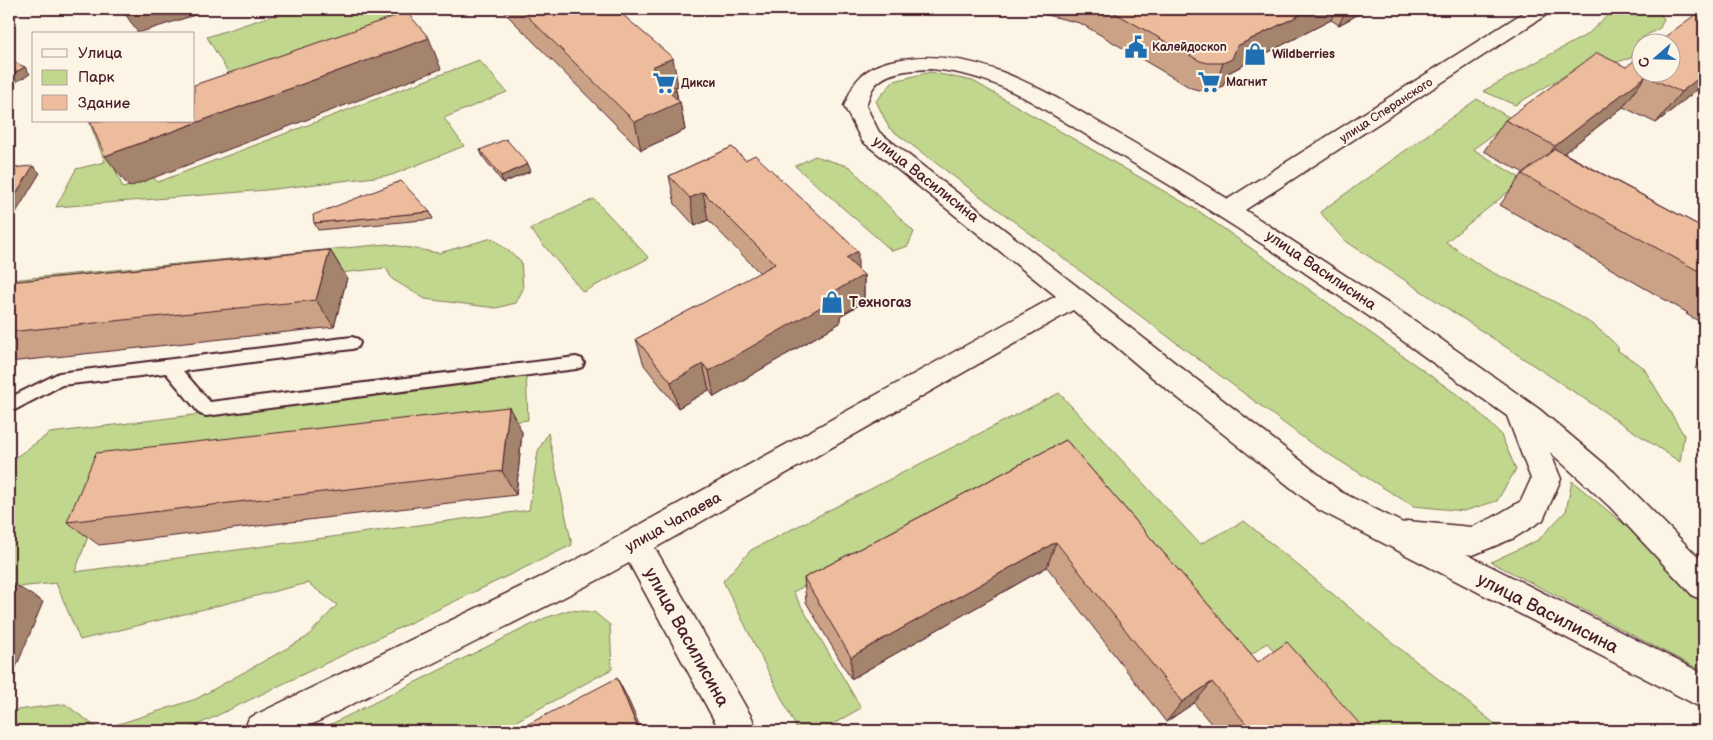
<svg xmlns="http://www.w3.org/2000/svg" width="1713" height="740" font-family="'Balsamiq Sans',sans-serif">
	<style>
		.green { fill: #c0d78d; stroke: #857b5c }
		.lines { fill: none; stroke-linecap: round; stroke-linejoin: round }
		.service-casing { stroke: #4a1f2b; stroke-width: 4 }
		.tertiary-casing { stroke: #4a1f2b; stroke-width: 3 }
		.service { fill: #fcf5e5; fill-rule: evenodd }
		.tertiary { fill: #fcf5e5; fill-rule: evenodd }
		.wall { fill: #cba286; stroke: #4a1f2b }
		.shaded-wall { fill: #a5846d; stroke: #4a1f2b }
		.building { fill: #ecbc9c; stroke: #4a1f2b }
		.labels { text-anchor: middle; stroke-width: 4; stroke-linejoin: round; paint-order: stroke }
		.far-poi-label { font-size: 12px; font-weight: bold; fill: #4a1f2b; stroke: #fcf5e5; text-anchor: start }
		.far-street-label { font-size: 12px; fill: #4a1f2b; stroke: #fcf5e5 }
		.street-label { font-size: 15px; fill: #4a1f2b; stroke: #fcf5e5 }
		.poi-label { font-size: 15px; font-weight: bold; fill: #4a1f2b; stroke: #fcf5e5; text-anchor: start }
		.near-street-label { font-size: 18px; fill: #4a1f2b; stroke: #fcf5e5 }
	</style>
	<rect width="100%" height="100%" fill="#fcf5e5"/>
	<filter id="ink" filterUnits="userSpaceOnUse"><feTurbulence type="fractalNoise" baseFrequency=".02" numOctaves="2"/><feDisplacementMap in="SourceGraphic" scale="10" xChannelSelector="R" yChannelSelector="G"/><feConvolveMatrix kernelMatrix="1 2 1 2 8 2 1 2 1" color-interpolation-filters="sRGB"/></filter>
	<g filter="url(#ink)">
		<g class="green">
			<path d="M292 9H395L404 19 232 79 207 37Z"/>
			<path d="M1614 9H1657L1664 19 1660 28 1638 40 1631 58 1613 63 1579 67 1515 105 1483 91 1588 34Z"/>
			<path d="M479 60 507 92 444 118 464 146 392 175 266 190 56 207 76 169 105 162 89 121H95L123 188 153 177 158 182Z"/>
			<path d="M930 72 973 81 1200 212 1469 403 1500 433 1516 469 1497 501 1464 511 1413 506 1309 442 889 128 876 101 894 81Z"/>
			<path d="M1477 99 1514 120 1473 149 1523 180 1446 242C1464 254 1483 269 1502 277 1535 291 1599 321 1619 349L1617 350 1643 367 1684 435 1680 462 1344 240 1320 212Z"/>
			<path d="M815 156 850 167 914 232 908 246 892 251 795 166Z"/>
			<path d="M594 199 649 258 583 292 530 229Z"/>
			<path d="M492 238 521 261 523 289 516 303 496 308 425 299 392 279 386 268 9 309V280L387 244 439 253Z"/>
			<path d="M526 373 528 420 112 471 75 572 529 510 538 451 548 433 572 545 185 731H9V711L65 704 100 730 196 699 307 637 337 605 308 583 80 640 56 583 9 588V462L50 433Z"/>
			<path d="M1059 393 1200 544 1244 521 1379 632 1504 731H1344L1267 643 1238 664 1058 455 793 592 861 708 821 731H798L723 581 751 550Z"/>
			<path d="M1572 481 1625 525 1704 604V672L1491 562 1538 540 1566 511Z"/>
			<path d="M569 610 594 612 610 625 612 669 498 731H317L545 618Z"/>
		</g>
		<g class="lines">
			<defs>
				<path id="service" d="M352 337 358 339 360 343 358 347 352 349 183 371 210 402 576 357 582 359 584 363 582 367 576 369 206 416 200 414 166 373 62 385 9 413V398L59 373Z"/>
				<path id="tertiary" d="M1529 9H1552L1549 13 1245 210 1418 323 1539 409 1614 472 1704 563V600L1693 596 1610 507 1550 452 1561 479 1543 520 1514 538 1473 555 1466 554 1704 674V709L1319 510 1153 378 1073 310 655 548 752 718 757 731H720L629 563 596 581 299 731H244L249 718 574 561 1056 296 862 141 844 106C849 96 852 84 861 76 871 66 888 61 902 59 982 47 1051 95 1117 133 1154 155 1191 176 1228 199ZM931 69C969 72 1000 84 1032 102L1171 186 1270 249 1367 315 1479 396 1507 416 1531 479 1521 501 1492 518 1472 527 1407 521 1403 523 1341 492 879 132 866 106C868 100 870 93 873 88 885 70 913 70 931 69Z"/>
			</defs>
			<use href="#service" class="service-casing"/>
			<use href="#tertiary" class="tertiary-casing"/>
			<use href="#service" class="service"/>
			<use href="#tertiary" class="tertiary"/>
		</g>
		<g class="wall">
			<path d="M501 9H616L678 86 675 88 676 89 678 100 680 102 685 130 641 150Z"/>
			<path d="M1030 9H1368L1339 25 1331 20 1228 73 1223 86 1214 90H1199L1191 88 1080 23 1030 11Z"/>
			<path d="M1626 67 1704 84 1656 123 1623 107 1564 153 1704 228V324L1686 314 1688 313 1500 205 1522 174 1524 173 1484 151 1505 120Z"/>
			<path d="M732 147 864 275V302L840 316V323L714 397 709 390 678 408 644 365 636 339 760 273 708 220 695 226 675 204 669 176Z"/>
			<path d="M480 150 531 171 503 183 483 157Z"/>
			<path d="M430 212 433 219 318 230 314 223Z"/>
			<path d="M330 250 347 278 334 327 9 362V282Z"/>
			<path d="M1704 358V373L1695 368Z"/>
			<path d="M522 432 516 495 99 545 67 522Z"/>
			<path d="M1066 440 1258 662 1366 731H1217L1194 703 1166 722 1047 567 851 679 806 602 804 578Z"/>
		</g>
		<g class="shaded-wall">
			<path d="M122 9H191L195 15 138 33Z"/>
			<path d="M192 9H211L196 14Z"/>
			<path d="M1312 9H1336L1331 20 1228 73 1223 86 1214 90 1223 63 1237 46Z"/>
			<path d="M1346 9H1368L1339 25Z"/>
			<path d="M429 38 441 69 129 187 105 156Z"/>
			<path d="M673 58 678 86 657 95 652 67Z"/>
			<path d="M25 67 30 74 9 86V76Z"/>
			<path d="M1704 74V84L1656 123 1681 92Z"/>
			<path d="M1646 76 1623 107 1533 177 1555 146Z"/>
			<path d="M676 89 678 103 680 102 685 130 641 150 635 122 669 92Z"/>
			<path d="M528 164 531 171 503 183 501 176Z"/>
			<path d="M33 166 40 173 9 224V206Z"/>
			<path d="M703 192 708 220 695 226 690 198Z"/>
			<path d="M330 250 347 278 334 327 316 300Z"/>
			<path d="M858 251V278L864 275V302L840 316V323L714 397 709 371 835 291 846 258Z"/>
			<path d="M703 364 709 390 678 408 671 382Z"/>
			<path d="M509 407 522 432 516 495 502 471Z"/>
			<path d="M1056 542 1047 567 851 679V657Z"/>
			<path d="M9 581 43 602 10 682H9Z"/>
			<path d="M617 678 627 697 642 731H639Z"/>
			<path d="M1212 682 1194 703 1166 722 1182 702Z"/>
		</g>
		<g class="building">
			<path d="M520 9H616L673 58 652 67 676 89 669 92 680 102 635 122Z"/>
			<path d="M1108 9H1312L1237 46 1232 59 1223 63H1208L1200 61Z"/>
			<path d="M1703 9H1704V74L1681 92 1646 76 1555 146 1505 120 1597 53 1626 67 1640 56V72H1670V42H1658Z"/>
			<path d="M407 12 429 38 105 156 90 121H194V85Z"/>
			<path d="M9 60 25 67 9 76Z"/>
			<path d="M506 139 528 164 501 176 480 150Z"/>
			<path d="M732 147 745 160 755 155 858 251 846 258 864 275 835 291 840 296 709 371 703 364 671 382 636 339 775 264 703 192 690 198 669 176Z"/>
			<path d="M1555 149 1704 228V274L1522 174Z"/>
			<path d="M33 166 9 206V168Z"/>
			<path d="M401 181 430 212 314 223 313 215Z"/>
			<path d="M330 250 316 300 9 332V282Z"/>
			<path d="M509 407 502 471 67 522 96 453Z"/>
			<path d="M1066 440 1258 662 1287 642 1366 731H1252L1212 682 1182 702 1056 542 851 657 804 578Z"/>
			<path d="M617 678 639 731H515Z"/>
		</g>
	</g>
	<defs>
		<symbol id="civic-bare" viewBox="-9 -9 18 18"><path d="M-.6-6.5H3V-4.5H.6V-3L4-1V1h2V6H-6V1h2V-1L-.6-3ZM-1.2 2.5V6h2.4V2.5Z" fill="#1f6fb2" stroke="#fcf5e5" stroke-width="2.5" paint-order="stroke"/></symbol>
		<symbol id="shop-bare" viewBox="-9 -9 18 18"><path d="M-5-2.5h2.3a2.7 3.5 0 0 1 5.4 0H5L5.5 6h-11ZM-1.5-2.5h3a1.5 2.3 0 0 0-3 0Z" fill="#1f6fb2" stroke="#fcf5e5" stroke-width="2.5" paint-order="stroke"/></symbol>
		<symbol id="supermarket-bare" viewBox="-9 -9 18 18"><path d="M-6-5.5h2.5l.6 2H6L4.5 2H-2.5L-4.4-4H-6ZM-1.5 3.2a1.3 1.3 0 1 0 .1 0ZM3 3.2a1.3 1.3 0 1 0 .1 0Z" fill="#1f6fb2" stroke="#fcf5e5" stroke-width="2.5" paint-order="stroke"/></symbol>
	</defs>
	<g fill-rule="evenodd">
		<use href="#civic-bare" x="1120" y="31" width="32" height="32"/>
		<use href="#shop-bare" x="1239" y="38" width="32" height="32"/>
		<use href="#supermarket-bare" x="1193" y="66" width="32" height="32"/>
		<use href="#supermarket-bare" x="648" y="67" width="32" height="32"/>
		<use href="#shop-bare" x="816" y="286" width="32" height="32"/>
	</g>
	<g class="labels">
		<g class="far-poi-label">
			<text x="1152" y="51">Калейдоскоп</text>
			<text x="1272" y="58">Wildberries</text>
			<text x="1226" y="86">Магнит</text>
			<text x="681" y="87">Дикси</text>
		</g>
		<g class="far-street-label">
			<text transform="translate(1386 110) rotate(-33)" y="4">улица Сперанского</text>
		</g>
		<g class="street-label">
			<text transform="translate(926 179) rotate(38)" y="5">улица Василисина</text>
			<text transform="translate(1321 270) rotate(34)" y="5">улица Василисина</text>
			<text transform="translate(673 522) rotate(-29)" y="5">улица Чапаева</text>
		</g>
		<g class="poi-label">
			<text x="849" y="307">Техногаз</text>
		</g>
		<g class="near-street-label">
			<text transform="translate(1548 613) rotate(27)" y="6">улица Василисина</text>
			<text transform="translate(687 637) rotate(61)" y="6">улица Василисина</text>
		</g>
	</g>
	<rect width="1713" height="740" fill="none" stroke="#fcf5e5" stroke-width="30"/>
	<rect x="15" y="15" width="1683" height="710" fill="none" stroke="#4a1f2b" stroke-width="2" filter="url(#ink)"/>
	<rect x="32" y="32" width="162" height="90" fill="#fcf5e5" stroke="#b59f9b"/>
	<rect x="42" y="49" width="25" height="8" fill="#fcf5e5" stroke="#b59f9b"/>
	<text x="78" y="58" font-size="15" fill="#4a1f2b">Улица</text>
	<rect x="42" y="70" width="25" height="15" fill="#c0d78d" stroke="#b59f9b"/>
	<text x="78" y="82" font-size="15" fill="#4a1f2b">Парк</text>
	<rect x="42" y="95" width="25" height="15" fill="#ecbc9c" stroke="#b59f9b"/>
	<text x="78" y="108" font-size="15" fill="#4a1f2b">Здание</text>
	<g transform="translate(1656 58) rotate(250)"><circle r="24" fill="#fcf5e5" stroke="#b59f9b"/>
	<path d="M0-4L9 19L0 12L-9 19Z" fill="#1f6fb2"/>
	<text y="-8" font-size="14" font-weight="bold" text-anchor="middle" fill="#4a1f2b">С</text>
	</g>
</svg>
